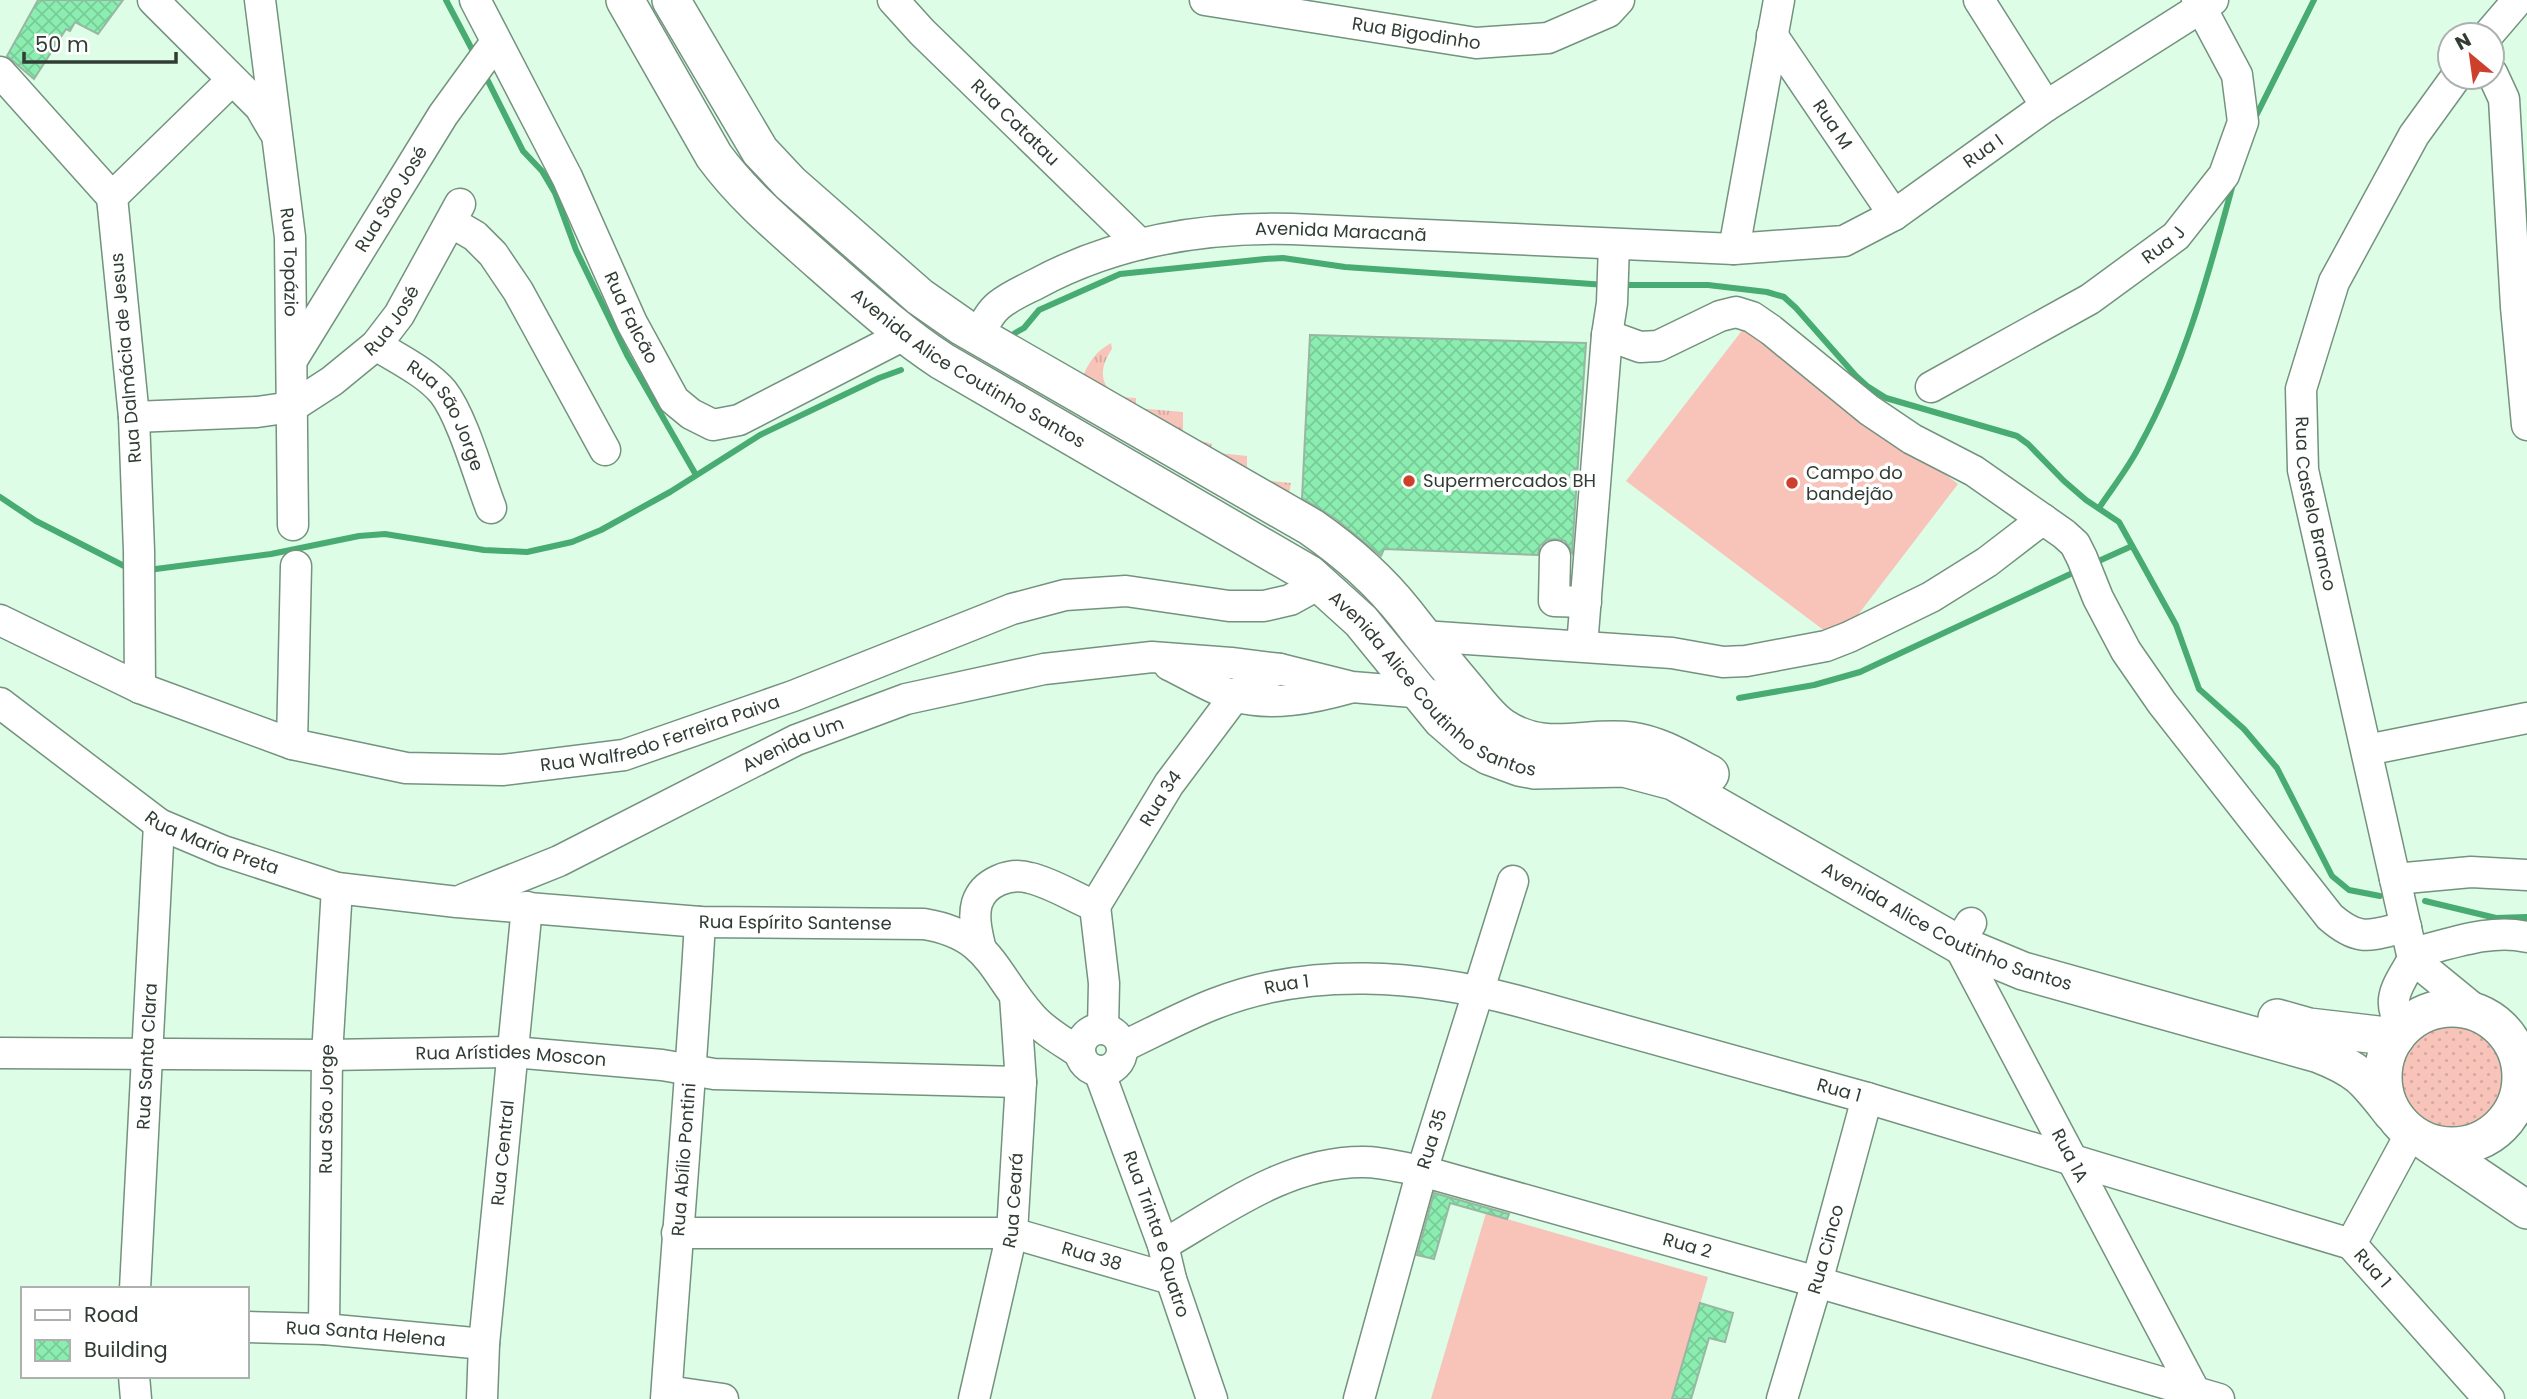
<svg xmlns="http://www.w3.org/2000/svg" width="2527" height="1399" font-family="Poppins,sans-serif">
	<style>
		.grass { fill: url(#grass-tufts) }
		.park { fill: url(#park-dots) }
		.garden { fill: #f8c3b9 }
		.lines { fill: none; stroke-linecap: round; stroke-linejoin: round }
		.stream { stroke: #48ab72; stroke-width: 6 }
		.building { fill: url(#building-cross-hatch); stroke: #98b7a2; stroke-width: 2 }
		.minor-casing { stroke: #74927e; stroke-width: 33 }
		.major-casing { stroke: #74927e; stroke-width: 40 }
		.minor { stroke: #fff; stroke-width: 30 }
		.major { stroke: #fff; stroke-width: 37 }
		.poi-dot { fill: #cd412c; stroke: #fff; stroke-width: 2.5 }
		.labels { text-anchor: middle; stroke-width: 7; stroke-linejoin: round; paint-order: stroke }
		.street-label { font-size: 18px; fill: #303c34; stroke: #fff }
		.poi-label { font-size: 18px; fill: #303c34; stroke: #fff; text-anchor: start }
	</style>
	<defs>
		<pattern id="grass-tufts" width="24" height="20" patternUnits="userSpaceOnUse" patternTransform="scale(1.75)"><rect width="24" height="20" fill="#f8c3b9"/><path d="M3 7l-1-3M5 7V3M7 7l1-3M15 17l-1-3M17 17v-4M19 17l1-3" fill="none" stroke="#d5a8a0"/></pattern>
		<pattern id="park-dots" width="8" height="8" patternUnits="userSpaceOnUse" patternTransform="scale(1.75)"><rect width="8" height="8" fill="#f8c3b9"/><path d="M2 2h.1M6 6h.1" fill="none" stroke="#d5a8a0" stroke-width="1.8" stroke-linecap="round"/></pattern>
		<pattern id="building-cross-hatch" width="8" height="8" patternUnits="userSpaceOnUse" patternTransform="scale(1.75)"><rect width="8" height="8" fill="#8bedb0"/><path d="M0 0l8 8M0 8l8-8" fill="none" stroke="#78cc98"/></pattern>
	</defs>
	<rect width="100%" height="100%" fill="#ddfde7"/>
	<path class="grass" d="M1111 343 1112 349C1094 375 1103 397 1136 398V408L1183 412V436L1212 444 1210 452 1247 456V479L1291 483 1287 503 1085 384 1082 378C1089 362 1095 352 1111 343Z"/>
	<circle class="park" cx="2455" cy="1078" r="60"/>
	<g class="garden">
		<path d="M1747 324 1958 484 1838 641 1626 481Z"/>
		<path d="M1486 1213 1708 1277 1672 1399H1431Z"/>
	</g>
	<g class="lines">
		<g class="stream">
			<path d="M446 0 476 57"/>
			<path d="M484 73 523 151 542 171 555 193 576 250 627 355 696 475"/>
			<path d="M2254 120 2314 0"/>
			<path d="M1621 285H1708L1767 292 1784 297 1796 308 1856 376 1867 386 1886 398 2017 436 2028 444 2064 481 2086 500 2119 522 2176 625 2199 689 2244 729 2277 768 2332 876 2349 890 2380 896"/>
			<path d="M1015 333 1024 328 1039 310 1120 274 1265 259 1283 258 1345 267 1606 285"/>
			<path d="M0 497 36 521 130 569"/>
			<path d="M2099 508C2113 487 2129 467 2140 445 2185 364 2209 272 2233 184"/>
			<path d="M2092 564 2132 546"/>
			<path d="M148 570 271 554 359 536 385 534 484 550 527 552 572 542 601 530 670 492 760 435 879 378 901 370"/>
			<path d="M1739 698 1814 685 1860 672 2079 570"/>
			<path d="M2425 901 2496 918 2527 917"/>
		</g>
	</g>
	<g class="building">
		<path d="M38 0H123L98 34 75 22 70 31 66 29 34 79 7 56Z"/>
		<path d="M1310 335 1586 343 1572 553 1565 541 1555 539 1547 540 1540 546 1538 555 1384 549 1381 556 1336 519 1302 498Z"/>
		<path d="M1434 1193 1509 1214 1507 1219 1450 1203 1434 1259 1417 1255Z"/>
		<path d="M1700 1303 1733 1313 1725 1342 1709 1338 1691 1399H1672Z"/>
	</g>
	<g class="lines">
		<defs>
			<g id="minor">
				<path d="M153 0 260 107 274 131"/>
				<path id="s1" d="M260 0 290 237 293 525"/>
				<path id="s2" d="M475 0 567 177 632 323 674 400 691 414 713 425 739 420 904 335"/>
				<path id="s3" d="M893 0 922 32 1140 244"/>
				<path id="s4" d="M1205 0 1476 43 1548 38 1608 12 1619 0"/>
				<path d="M1979 0 2046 106"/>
				<path id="s5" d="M1772 35 1894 215"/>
				<path d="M2488 35 2518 0"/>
				<path d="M0 72 112 197"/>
				<path d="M2492 73 2504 99 2516 307 2527 425"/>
				<path id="s6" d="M2456 77 2414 135 2334 282 2301 389 2303 470 2413 959 2479 1013"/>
				<path d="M451 222 475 236 493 254 518 291 605 450"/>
				<path d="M1734 249 1779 0"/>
				<path d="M1607 335 1640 347 1658 346 1720 316 1736 312 1752 317 1771 330 1869 410 1912 439 1974 471 2064 534 2075 544 2082 558 2098 598 2126 651 2162 703 2330 917C2360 943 2370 935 2406 927"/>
				<path id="s7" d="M978 336C984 325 989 313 999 305 1010 296 1024 290 1036 284 1115 241 1204 227 1292 229L1734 249 1844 241 1894 215 2046 106 2213 0"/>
				<path id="s8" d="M376 345C398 359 426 372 443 392 462 416 479 477 491 508"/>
				<path id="s9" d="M292 360 443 115 496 42"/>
				<path id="s10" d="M1931 387 2090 299 2176 236 2224 175 2243 122 2237 75 2197 0"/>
				<path id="s11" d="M134 417 257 412 292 407 332 381 376 345 399 315 460 204"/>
				<path d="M1555 556 1554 601 1586 602"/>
				<path id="s12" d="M0 620 140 688 292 744 406 768 502 770 624 755 793 696 1012 609 1065 595 1126 591 1229 606H1264L1290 600 1321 583"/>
				<path d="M1423 636 1672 653 1723 662 1746 661 1826 646 1849 637 1931 597 1987 562 2043 519"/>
				<path d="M1582 646 1607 335 1612 303 1614 244"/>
				<path d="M1169 665C1190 675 1212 689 1234 696 1271 707 1313 698 1349 688"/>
				<path d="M140 688 139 551 134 417 112 197 232 80"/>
				<path id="s13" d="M0 703 159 824 223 851 337 888 457 902 700 922 924 924C991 935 992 972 1032 1017 1045 1032 1064 1042 1080 1053"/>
				<path d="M292 744 296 566"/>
				<path d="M2367 750 2527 718"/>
				<path d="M2395 879 2471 872 2527 875"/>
				<path id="s14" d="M464 899 559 861 796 740 906 699 1044 669 1152 657 1231 663 1280 669 1352 687 1425 693 1457 703 1488 720"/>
				<path id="s15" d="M1095 906 1169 784 1235 696 1260 676 1280 669"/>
				<path d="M1095 906 1104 983 1103 1029"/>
				<path id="s16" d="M1971 923 1958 944 2194 1390"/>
				<path d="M980 946C977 933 973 917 977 903 984 882 1010 872 1030 878 1052 883 1073 897 1095 906"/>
				<path d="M2412 953C2448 945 2490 928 2527 937"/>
				<path d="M2403 1028C2384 1000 2398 986 2413 959"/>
				<circle cx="1101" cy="1050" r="21"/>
				<path id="s17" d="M1122 1047C1152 1033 1183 1016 1214 1004 1310 966 1420 975 1518 1001L1867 1098 2351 1244 2489 1399"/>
				<path id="s18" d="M0 1053 327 1055 513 1052 662 1065 714 1074 1021 1082"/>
				<path id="s19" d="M1099 1071 1163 1245 1171 1279 1212 1399"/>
				<path id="s20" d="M677 1233H1012L1171 1279"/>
				<path d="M2351 1244 2411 1133"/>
				<path id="s21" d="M1163 1245C1225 1209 1289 1161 1364 1162 1383 1162 1403 1168 1422 1171L1817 1282 2219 1399"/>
				<path id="s22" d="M135 1289 159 824"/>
				<path id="s23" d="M247 1327 324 1329 484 1344"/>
				<path id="s24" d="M324 1329 327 1055 337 888"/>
				<path d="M134 1376 136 1399"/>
				<path d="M667 1391 723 1399"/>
				<path id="s25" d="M482 1399 484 1344 527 907"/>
				<path id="s26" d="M666 1399C677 1240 691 1081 700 922"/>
				<path id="s27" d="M974 1399 1012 1233 1021 1082 1015 996"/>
				<path id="s28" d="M1359 1399 1422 1171 1513 881"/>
				<path id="s29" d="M1782 1399 1817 1282 1867 1098"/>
			</g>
			<g id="major">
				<path id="s30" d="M625 0 714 156C744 197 783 229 821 263 860 297 898 332 942 361L1309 574 1361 621 1442 720 1472 746 1489 756 1519 767 1535 770 1624 768 1673 781 1958 944 2023 971 2319 1054C2360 1070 2366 1080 2392 1113"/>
				<path d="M671 0 760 151 790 183 920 297 963 327 1311 527C1347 552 1378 579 1405 613 1426 640 1447 666 1469 692 1479 704 1489 718 1502 727 1545 756 1585 735 1632 741 1660 745 1685 761 1710 774"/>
				<circle cx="2452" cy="1077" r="69"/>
				<path d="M2277 1018 2309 1027 2396 1037"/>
				<path d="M2428 1143 2527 1210"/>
			</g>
		</defs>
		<use href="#minor" class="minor-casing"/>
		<use href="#major" class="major-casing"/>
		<use href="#minor" class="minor"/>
		<use href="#major" class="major"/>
	</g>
	<g class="poi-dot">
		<circle cx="1409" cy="481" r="7"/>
		<circle cx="1792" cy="483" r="7"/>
	</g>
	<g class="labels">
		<g class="street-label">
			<text dy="6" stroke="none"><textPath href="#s4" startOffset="214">Rua Bigodinho</textPath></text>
			<text dy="6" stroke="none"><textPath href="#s3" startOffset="173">Rua Catatau</textPath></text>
			<text dy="6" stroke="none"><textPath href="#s5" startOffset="108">Rua M</textPath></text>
			<text dy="6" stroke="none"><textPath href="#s7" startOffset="1064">Rua I</textPath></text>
			<text dy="6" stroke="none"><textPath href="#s9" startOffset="189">Rua São José</textPath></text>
			<text dy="6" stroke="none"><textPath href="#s7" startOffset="394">Avenida Maracanã</textPath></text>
			<text dy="6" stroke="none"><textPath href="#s10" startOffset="273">Rua J</textPath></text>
			<text dy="6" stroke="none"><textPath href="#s1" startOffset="264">Rua Topázio</textPath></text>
			<text dy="6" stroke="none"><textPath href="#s2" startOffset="354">Rua Falcão</textPath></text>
			<text dy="6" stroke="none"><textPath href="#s11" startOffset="292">Rua José</textPath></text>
			<text transform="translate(126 358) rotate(-95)" y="6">Rua Dalmácia de Jesus</text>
			<text dy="6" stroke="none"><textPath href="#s30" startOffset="513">Avenida Alice Coutinho Santos</textPath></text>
			<text dy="6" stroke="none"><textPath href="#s8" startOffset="103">Rua São Jorge</textPath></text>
			<text dy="6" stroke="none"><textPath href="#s6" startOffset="467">Rua Castelo Branco</textPath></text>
			<text dy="6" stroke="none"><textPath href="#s30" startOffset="1080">Avenida Alice Coutinho Santos</textPath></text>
			<text dy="6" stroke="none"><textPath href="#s12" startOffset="693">Rua Walfredo Ferreira Paiva</textPath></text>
			<text dy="6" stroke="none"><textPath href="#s14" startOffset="364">Avenida Um</textPath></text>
			<text dy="6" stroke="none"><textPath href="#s15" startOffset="126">Rua 34</textPath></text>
			<text dy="6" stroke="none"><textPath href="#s13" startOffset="256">Rua Maria Preta</textPath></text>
			<text dy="6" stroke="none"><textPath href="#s13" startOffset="849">Rua Espírito Santense</textPath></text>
			<text dy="6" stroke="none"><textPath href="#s30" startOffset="1668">Avenida Alice Coutinho Santos</textPath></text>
			<text dy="6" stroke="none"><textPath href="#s17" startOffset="177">Rua 1</textPath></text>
			<text dy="6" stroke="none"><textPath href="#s22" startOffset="233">Rua Santa Clara</textPath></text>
			<text dy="6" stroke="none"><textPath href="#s18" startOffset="511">Rua Arístides Moscon</textPath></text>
			<text dy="6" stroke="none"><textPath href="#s17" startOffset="744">Rua 1</textPath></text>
			<text dy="6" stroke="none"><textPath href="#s24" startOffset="220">Rua São Jorge</textPath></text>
			<text dy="6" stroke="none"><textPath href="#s28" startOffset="270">Rua 35</textPath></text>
			<text dy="6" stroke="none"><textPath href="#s25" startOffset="247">Rua Central</textPath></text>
			<text dy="6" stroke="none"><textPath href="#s16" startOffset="264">Rua 1A</textPath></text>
			<text dy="6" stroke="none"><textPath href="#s26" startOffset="240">Rua Abílio Pontini</textPath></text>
			<text dy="6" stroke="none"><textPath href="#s27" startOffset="203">Rua Ceará</textPath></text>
			<text dy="6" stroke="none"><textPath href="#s19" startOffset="173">Rua Trinta e Quatro</textPath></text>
			<text dy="6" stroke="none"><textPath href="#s21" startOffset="555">Rua 2</textPath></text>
			<text dy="6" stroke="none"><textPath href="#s29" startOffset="156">Rua Cinco</textPath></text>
			<text dy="6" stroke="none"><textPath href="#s20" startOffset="418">Rua 38</textPath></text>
			<text dy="6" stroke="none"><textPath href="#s17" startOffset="1311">Rua 1</textPath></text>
			<text dy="6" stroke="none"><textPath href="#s23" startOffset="119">Rua Santa Helena</textPath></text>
		</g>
		<g class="poi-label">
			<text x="1806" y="479">Campo do<tspan x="1806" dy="21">bandejão</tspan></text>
			<text x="1423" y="487">Supermercados BH</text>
		</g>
	</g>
	<rect x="21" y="1287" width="228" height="91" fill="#ffffff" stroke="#acb1ae" stroke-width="2"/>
	<rect x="35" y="1310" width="35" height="10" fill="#ffffff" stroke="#acb1ae" stroke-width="2"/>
	<text x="84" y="1322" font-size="21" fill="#303c34">Road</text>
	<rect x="35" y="1340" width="35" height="21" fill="url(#building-cross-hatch)" stroke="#acb1ae" stroke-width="2"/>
	<text x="84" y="1357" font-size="21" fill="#303c34">Building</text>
	<g transform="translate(2471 56) rotate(331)"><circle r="33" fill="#ffffff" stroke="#acb1ae" stroke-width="2"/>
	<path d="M0-5L12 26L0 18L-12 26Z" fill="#cd412c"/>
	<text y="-10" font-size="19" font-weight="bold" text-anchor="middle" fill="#303c34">N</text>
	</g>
	<path d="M24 52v10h152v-10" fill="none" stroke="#303c34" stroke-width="3.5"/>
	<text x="35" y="52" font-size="21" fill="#303c34" stroke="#ffffff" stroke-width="5" paint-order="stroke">50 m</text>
</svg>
